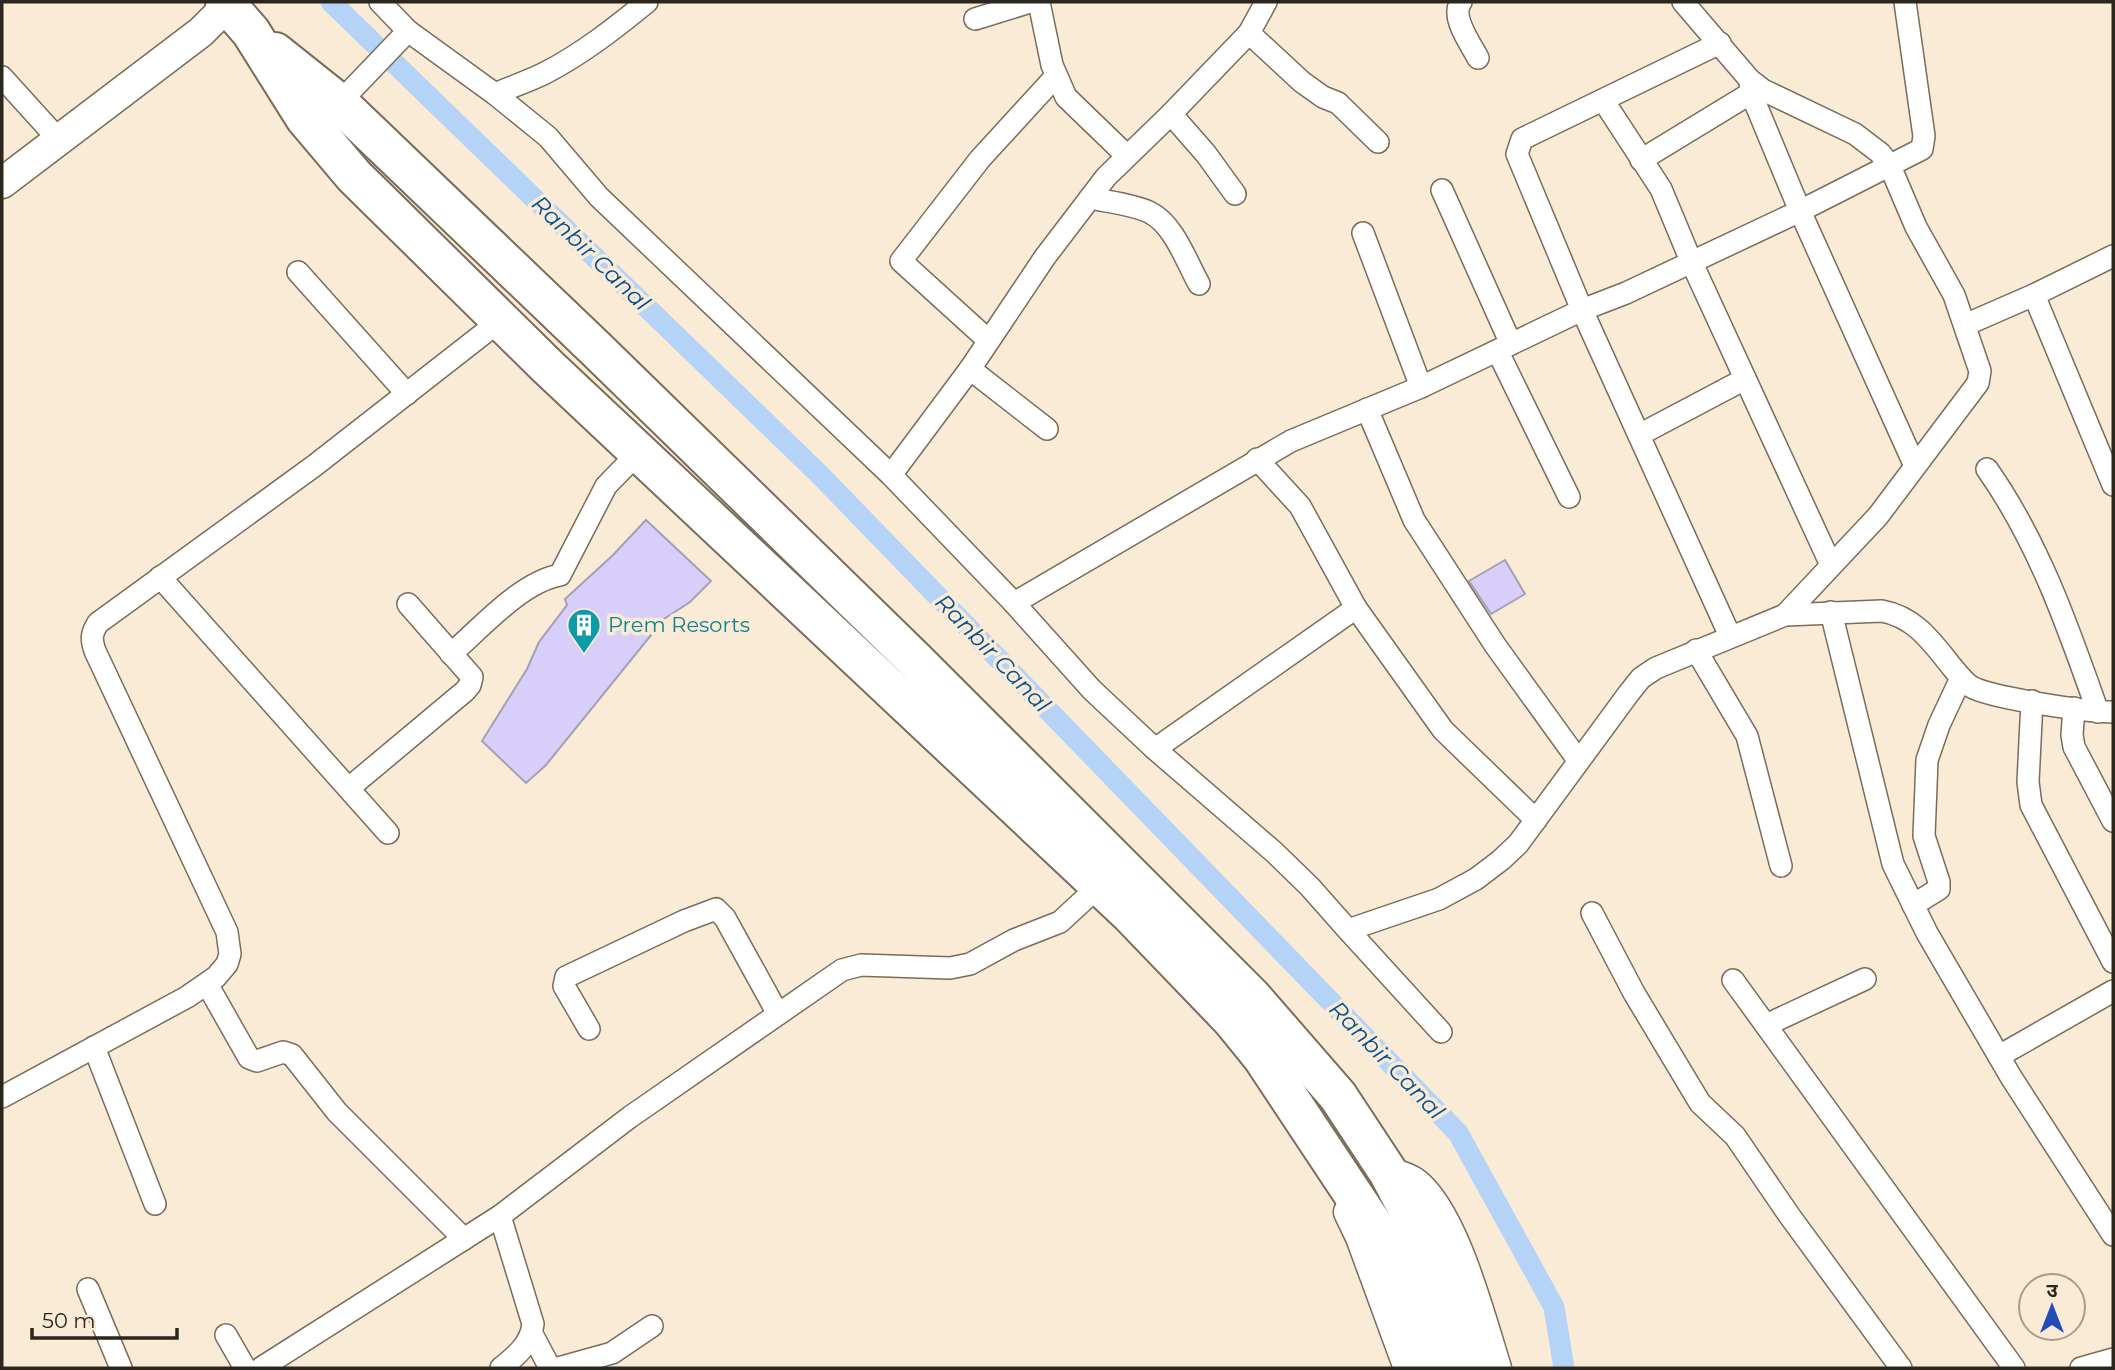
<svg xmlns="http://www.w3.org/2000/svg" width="2115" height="1370" font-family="Montserrat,'Noto Sans Devanagari',sans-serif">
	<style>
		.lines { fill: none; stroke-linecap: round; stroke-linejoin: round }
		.canal { stroke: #b5d3f7; stroke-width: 21 }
		.building { fill: #d7cffa; stroke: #a39fb5; stroke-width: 2 }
		.street-casing { stroke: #796d5a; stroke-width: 24 }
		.secondary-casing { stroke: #796d5a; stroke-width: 33 }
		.highway-casing { stroke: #796d5a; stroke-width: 42 }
		.street { stroke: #fff; stroke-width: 21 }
		.secondary { stroke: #fff; stroke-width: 30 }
		.highway { stroke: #fff; stroke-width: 38 }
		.labels { text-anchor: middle; stroke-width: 7; stroke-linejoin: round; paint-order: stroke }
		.culture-label { font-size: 21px; fill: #0d838f; stroke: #f9ebd5; text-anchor: start }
		.water-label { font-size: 23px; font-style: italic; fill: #034f93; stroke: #f9ebd5 }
	</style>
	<rect width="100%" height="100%" fill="#f9ebd5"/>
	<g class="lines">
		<path class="canal" d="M331 2 820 475 1458 1133 1554 1307 1564 1368"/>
	</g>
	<g class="building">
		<path d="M646 520 711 581 690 602 664 619 546 765 526 783 482 741 527 669 539 642 567 605 565 599 612 556Z"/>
		<path d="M1505 560 1525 594 1491 614 1469 581Z"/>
	</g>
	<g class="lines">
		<defs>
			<g id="street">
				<path d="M380 2 408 31 495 94 548 137 599 197 891 475 1014 603 1092 690 1155 749 1274 852 1310 887 1348 930 1439 899 1476 879 1501 860 1518 844 1629 693 1641 678 1656 668 1785 615 1882 611C1915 617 1932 642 1952 667 1957 673 1963 681 1970 686 1989 698 2088 712 2113 712"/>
				<path d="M1036 2 1040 7 1052 65 1066 97 1126 155"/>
				<path d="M1461 2C1450 17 1471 44 1478 58"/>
				<path d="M1683 2 1750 80 1763 90 1855 134 1880 153 1890 166 1916 227 1954 295 1980 371 1978 383 1878 516 1785 615"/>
				<path d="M975 19 1030 2"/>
				<path d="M1249 33 1302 82 1323 97 1338 103 1378 142"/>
				<path d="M1720 43 1522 139 1517 154 1582 310 1730 636"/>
				<path d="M2 77 59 140"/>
				<path d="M1750 80 1751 93 1800 211 1915 466"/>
				<path d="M495 94C511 87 529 81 545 73 582 54 615 28 647 2"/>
				<path d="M1603 100 1661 189 1691 261 1831 565"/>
				<path d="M339 103 408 31"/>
				<path d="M1171 114 1206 154 1235 194"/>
				<path d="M1641 160 1751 93"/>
				<path d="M1442 190 1511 344"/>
				<path d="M1090 198C1109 202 1132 204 1149 212 1174 224 1186 261 1199 284"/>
				<path d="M1363 233 1421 387"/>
				<path d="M298 272 407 394"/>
				<path d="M2034 295 2113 485"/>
				<path d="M1965 325 2034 295 2113 256"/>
				<path d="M988 340 901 261 980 159 1056 76"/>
				<path d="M1498 352 1569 497"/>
				<path d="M970 369 1047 429"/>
				<path d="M1367 409 1414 520 1495 645 1578 760"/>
				<path d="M1639 435 1745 379"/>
				<path d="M1987 469C2039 543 2068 627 2098 712"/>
				<path d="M891 475 970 369 1045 257 1106 177 1171 114 1249 33 1266 2"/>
				<path d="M160 577 388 833"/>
				<path d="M1014 603 1291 441 1421 387 1582 310 1626 293 1800 211 1922 149 1924 136 1905 2"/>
				<path d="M1356 608 1443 730 1536 820"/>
				<path d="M1831 612 1893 864 1927 933 2011 1077 2113 1235"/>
				<path d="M1696 650 1747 736 1781 866"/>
				<path d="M451 654C481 628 521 582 560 575L606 486 639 452"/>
				<path d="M2032 701 2028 782 2031 805 2113 962"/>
				<path d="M2074 708 2072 735 2074 747 2113 821"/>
				<path d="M1155 749 1356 608 1300 506 1257 459"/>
				<path d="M349 788 465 691 470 685 472 677 408 604"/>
				<path d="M1913 905 1939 889V882L1924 836 1927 760 1939 725 1961 678"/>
				<path d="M1592 913 1634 993 1700 1103 1735 1136 1789 1215 1901 1368"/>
				<path d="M1348 930 1441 1032"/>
				<path d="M1733 980 2014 1368"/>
				<path d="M207 984 249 1058 257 1061 283 1052 292 1055 337 1112 464 1239"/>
				<path d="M1766 1025 1865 979"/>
				<path d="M589 1029 564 986 566 977 684 921 716 909 725 918 778 1014"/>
				<path d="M94 1047 155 1204"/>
				<path d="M1999 1056 2113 991"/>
				<path d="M2 1097 187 997 216 977 227 964 230 954 227 932 95 651C91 639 91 634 98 623L314 466 501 320"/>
				<path d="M500 1216 533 1324C531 1344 515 1357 501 1368"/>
				<path d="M88 1289 121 1368"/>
				<path d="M532 1334 550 1368"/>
				<path d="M226 1335 245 1368"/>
				<path d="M261 1368 500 1216 630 1117 842 970 861 965 950 968 970 964 1014 940 1060 922 1099 886"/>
				<path d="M558 1368 612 1353 652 1326"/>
				<path d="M2081 1368 2113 1359"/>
			</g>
			<g id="secondary">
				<path d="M2 183 201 32 228 5"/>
				<path d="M1388 1172C1395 1175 1406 1177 1413 1182 1453 1210 1481 1321 1496 1368"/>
				<path d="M1349 1212 1361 1237 1409 1368"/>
			</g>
			<g id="highway">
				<path d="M225 2 251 32 305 118 354 176 548 367 1131 915 1232 1020 1262 1057 1388 1247 1413 1290 1442 1368"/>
				<path d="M275 52 339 103 596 349 916 661 1252 997 1338 1096 1388 1172 1446 1282 1474 1368"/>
			</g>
		</defs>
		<use href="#street" class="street-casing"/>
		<use href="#secondary" class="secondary-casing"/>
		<use href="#highway" class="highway-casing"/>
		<use href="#street" class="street"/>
		<use href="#secondary" class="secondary"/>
		<use href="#highway" class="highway"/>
	</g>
	<defs>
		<symbol id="building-pin" viewBox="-11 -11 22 30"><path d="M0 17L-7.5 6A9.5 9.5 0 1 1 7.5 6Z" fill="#0f9aa8" stroke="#f9ebd5"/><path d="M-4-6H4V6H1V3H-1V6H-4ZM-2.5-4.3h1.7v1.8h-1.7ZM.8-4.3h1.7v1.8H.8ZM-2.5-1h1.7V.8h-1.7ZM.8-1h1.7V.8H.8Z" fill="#fff"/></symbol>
	</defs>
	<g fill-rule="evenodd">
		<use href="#building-pin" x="565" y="606" width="38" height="52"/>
	</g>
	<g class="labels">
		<g class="culture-label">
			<text x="608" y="632">Prem Resorts</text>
		</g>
		<g class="water-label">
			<text transform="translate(591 253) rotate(44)" y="8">Ranbir Canal</text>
			<text transform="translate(993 653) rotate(46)" y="8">Ranbir Canal</text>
			<text transform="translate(1387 1060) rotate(46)" y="8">Ranbir Canal</text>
		</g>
	</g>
	<rect width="2115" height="1370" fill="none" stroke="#2b261e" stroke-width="7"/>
	<g transform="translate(2052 1307)"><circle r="33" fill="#f9ebd5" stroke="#a79c8c" stroke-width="2"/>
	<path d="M0-5L12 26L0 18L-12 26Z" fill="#244bba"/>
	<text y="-10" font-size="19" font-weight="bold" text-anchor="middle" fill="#2b261e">उ</text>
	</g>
	<path d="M32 1328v10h145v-10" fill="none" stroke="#2b261e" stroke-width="3.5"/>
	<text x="42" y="1328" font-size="21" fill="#2b261e" stroke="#f9ebd5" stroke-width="5" paint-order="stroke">50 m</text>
</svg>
